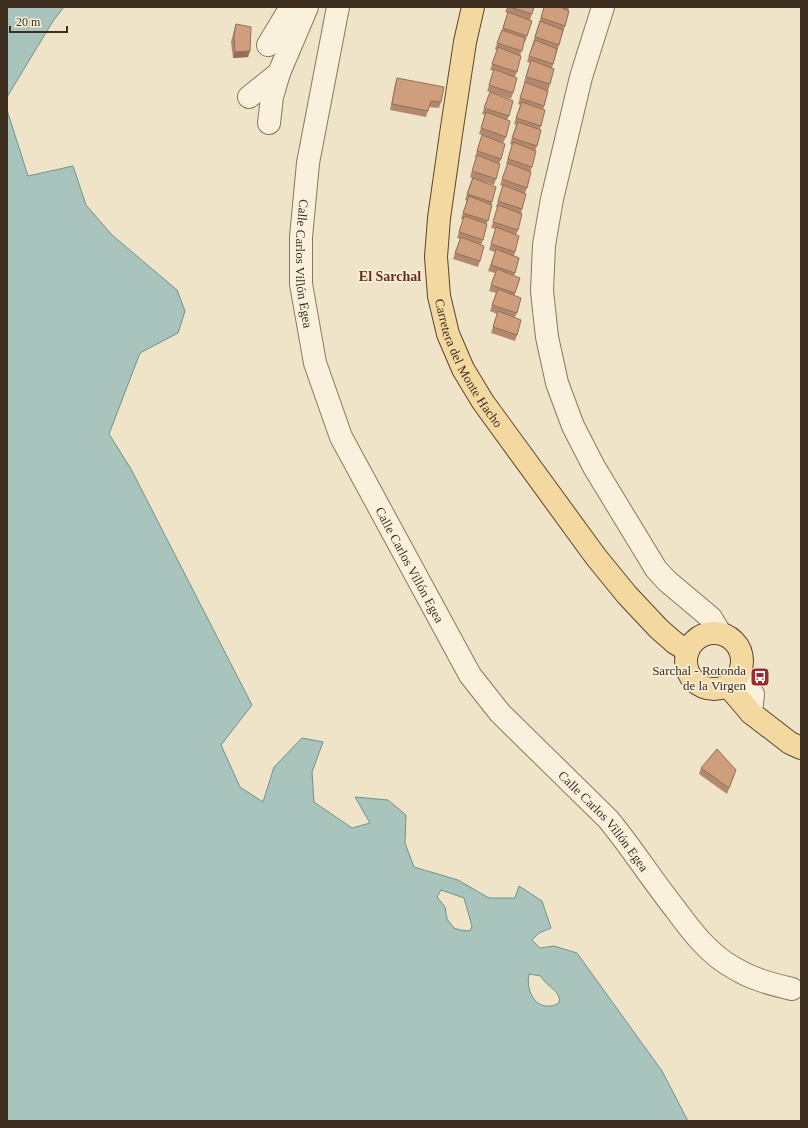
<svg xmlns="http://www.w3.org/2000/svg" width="808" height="1128" font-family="'Times New Roman',serif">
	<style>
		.water { fill: #a9c4bc; stroke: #6f938a; fill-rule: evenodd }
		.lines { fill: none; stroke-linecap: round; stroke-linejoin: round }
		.minor-casing { stroke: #8d765c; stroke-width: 24 }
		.major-casing { stroke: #5b4430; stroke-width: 24 }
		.minor { stroke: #faf1dc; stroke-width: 22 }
		.major { stroke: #f3d9a0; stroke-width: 22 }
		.wall { fill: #b2896c }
		.shaded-wall { fill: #916f58 }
		.building { fill: #cf9f7d; stroke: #916f58 }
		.labels { text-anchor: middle; stroke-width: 3.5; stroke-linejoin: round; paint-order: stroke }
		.street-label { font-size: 13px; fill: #3d2e20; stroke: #f7eed8 }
		.poi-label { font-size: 13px; fill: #3d2e20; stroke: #f7eed8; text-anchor: end }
		.neighbourhood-label { font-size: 14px; font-weight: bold; fill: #6b2e1e; stroke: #f7eed8 }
	</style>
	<rect width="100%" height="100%" fill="#f0e4c8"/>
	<g class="water">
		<path d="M7 7H64L53 21 7 97Z"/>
		<path d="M7 110 28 176 73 166 86 205 112 235 177 290 185 311 178 333 140 353 109 434 131 469 252 705 221 745 240 787 263 802 274 767 302 738 323 742 312 772 314 802 352 828 370 823 355 797 388 800 406 815 405 843 414 867 458 880 489 898H515L519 886 542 901 551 928 539 933 532 940 540 948 554 946 577 953 662 1071 688 1121H7ZM441 890 464 898 472 926 470 931 460 930 454 928 447 919 445 907 437 897ZM529 974 541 976C546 987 562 991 559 1003 557 1004 553 1006 550 1006 533 1008 526 988 529 974Z"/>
	</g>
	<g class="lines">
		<defs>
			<g id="minor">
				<path id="s1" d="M338 7 308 163 301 237V284L315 363 341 437 470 675 500 713 608 819C632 848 652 880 676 910 692 932 710 955 734 968 752 979 771 984 792 989"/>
				<path d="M603 7 581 77 552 199 544 245 542 291 547 337 557 383 573 426 594 467 656 569 667 581 711 618 720 633"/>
				<path d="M268 45 291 7"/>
				<path d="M249 97 279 73"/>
				<path d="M269 123 272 97 279 73 307 7"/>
				<path d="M738 677 753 694 751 713"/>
			</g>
			<g id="major">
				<path id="s2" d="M473 7 465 42 451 134 439 218 436 257 439 296 448 334 463 369 483 402 596 557 627 595 659 629 675 643 688 651"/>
				<circle cx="714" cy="661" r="28"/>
				<path d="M728 686 751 713 790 743 801 748"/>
			</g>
		</defs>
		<use href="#minor" class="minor-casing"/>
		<use href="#major" class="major-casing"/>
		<use href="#minor" class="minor"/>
		<use href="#major" class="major"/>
	</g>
	<g class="wall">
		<path d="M507 7H534L530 20 527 36 525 42H524L520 56 517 72 515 77 513 93 511 99 487 91 494 71 490 70 497 50 495 49 508 13 505 12Z"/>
		<path d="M544 7H569L565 26 552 68 550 84 543 110 541 126 539 130 537 146 535 151 532 167 530 172 527 188 525 193 522 209 521 214 518 230 516 235 515 252 514 256 519 258 514 276 515 293V295L517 313 515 317 517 335 515 341 491 333 497 314 490 311 496 293 489 291 495 273 488 271 495 252 489 250 496 229 491 228 498 208 496 207 503 186 500 185 507 165 506 164 512 145 510 144 516 125 514 124 520 105 518 104 525 83 524 82 530 63 527 62Z"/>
		<path d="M236 24 248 57 233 58 231 42 234 30Z"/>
		<path d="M397 78 441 102 439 108 429 107 426 117 390 110 395 84Z"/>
		<path d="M490 92 509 116 507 120 506 137 503 143 494 140 501 159 499 164 496 179 494 185 484 182 492 202 483 240 481 245 480 261 478 267 453 259 460 239 457 238 463 219H461L467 201 465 200 472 178 470 177 476 158 475 157 482 135 479 134 485 115 482 114Z"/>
		<path d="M701 768 736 770 727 794 699 774Z"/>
	</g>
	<path class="shaded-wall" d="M250 51 248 57 233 58 235 52Z"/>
	<g class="building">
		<path d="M510 7H534L532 14Z"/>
		<path d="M544 7H560L569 11 565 26 541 18Z"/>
		<path d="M508 12 532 21 527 36 503 28Z"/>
		<path d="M540 21 563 30 559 45 535 37Z"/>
		<path d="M236 24 251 27 250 51 235 52 234 36Z"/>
		<path d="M502 30 525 38 522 51 497 43Z"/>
		<path d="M535 40 557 49 553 64 529 56Z"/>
		<path d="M498 47 521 56 517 72 492 64Z"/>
		<path d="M531 60 554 69 550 84 526 77Z"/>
		<path d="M494 69 517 78 513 93 489 85Z"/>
		<path d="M397 78 444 87 441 102 431 101 428 111 392 104Z"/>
		<path d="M525 82 548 91 544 106 520 98Z"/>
		<path d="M490 92 513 101 509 116 484 108Z"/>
		<path d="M522 102 545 110 541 126 516 118Z"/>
		<path d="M486 112 510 121 506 137 481 128Z"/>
		<path d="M518 122 541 130 537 146 512 138Z"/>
		<path d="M482 135 505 144 501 159 477 151Z"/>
		<path d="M513 142 536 151 532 167 508 159Z"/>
		<path d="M477 155 500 164 496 179 472 171Z"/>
		<path d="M508 163 531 172 527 188 502 179Z"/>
		<path d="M473 178 496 187 492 202 467 194Z"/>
		<path d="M503 185 526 194 522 209 498 201Z"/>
		<path d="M469 196 492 205 488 221 463 213Z"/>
		<path d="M498 205 522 214 518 230 493 222Z"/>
		<path d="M464 216 487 224 483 240 459 232Z"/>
		<path d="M496 227 519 236 515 252 491 244Z"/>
		<path d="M461 237 484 246 480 261 455 253Z"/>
		<path d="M496 249 519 258 515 273 491 265Z"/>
		<path d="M497 269 520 278 515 293 491 285Z"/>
		<path d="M498 289 521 298 517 313 492 305Z"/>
		<path d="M498 311 521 320 517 335 493 327Z"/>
		<path d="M717 749 736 770 729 788 701 768Z"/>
	</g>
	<defs>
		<symbol id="bus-square" viewBox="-11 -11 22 22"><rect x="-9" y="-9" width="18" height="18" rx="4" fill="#9e2a2b" stroke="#f7eed8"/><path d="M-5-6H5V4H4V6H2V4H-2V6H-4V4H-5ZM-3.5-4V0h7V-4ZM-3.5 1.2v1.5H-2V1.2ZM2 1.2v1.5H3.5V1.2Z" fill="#fff"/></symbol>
	</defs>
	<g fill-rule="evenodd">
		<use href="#bus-square" x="749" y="666" width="22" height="22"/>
	</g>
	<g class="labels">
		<g class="street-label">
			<text dy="5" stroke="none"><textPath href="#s1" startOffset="260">Calle Carlos Villón Egea</textPath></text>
			<text dy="5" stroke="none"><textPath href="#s2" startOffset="366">Carretera del Monte Hacho</textPath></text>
			<text dy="5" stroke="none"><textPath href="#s1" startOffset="584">Calle Carlos Villón Egea</textPath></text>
			<text dy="5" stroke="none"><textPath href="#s1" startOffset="908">Calle Carlos Villón Egea</textPath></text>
		</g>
		<g class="poi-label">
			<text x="746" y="675">Sarchal - Rotonda<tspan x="746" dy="15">de la Virgen</tspan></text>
		</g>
		<g class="neighbourhood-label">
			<text x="390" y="281">El Sarchal</text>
		</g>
	</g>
	<rect width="808" height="1128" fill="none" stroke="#3d2e20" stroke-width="16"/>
	<path d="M10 26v6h57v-6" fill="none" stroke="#3d2e20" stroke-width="2"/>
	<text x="16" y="26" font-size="12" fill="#3d2e20" stroke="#f7eed8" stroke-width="3" paint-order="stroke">20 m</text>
</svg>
